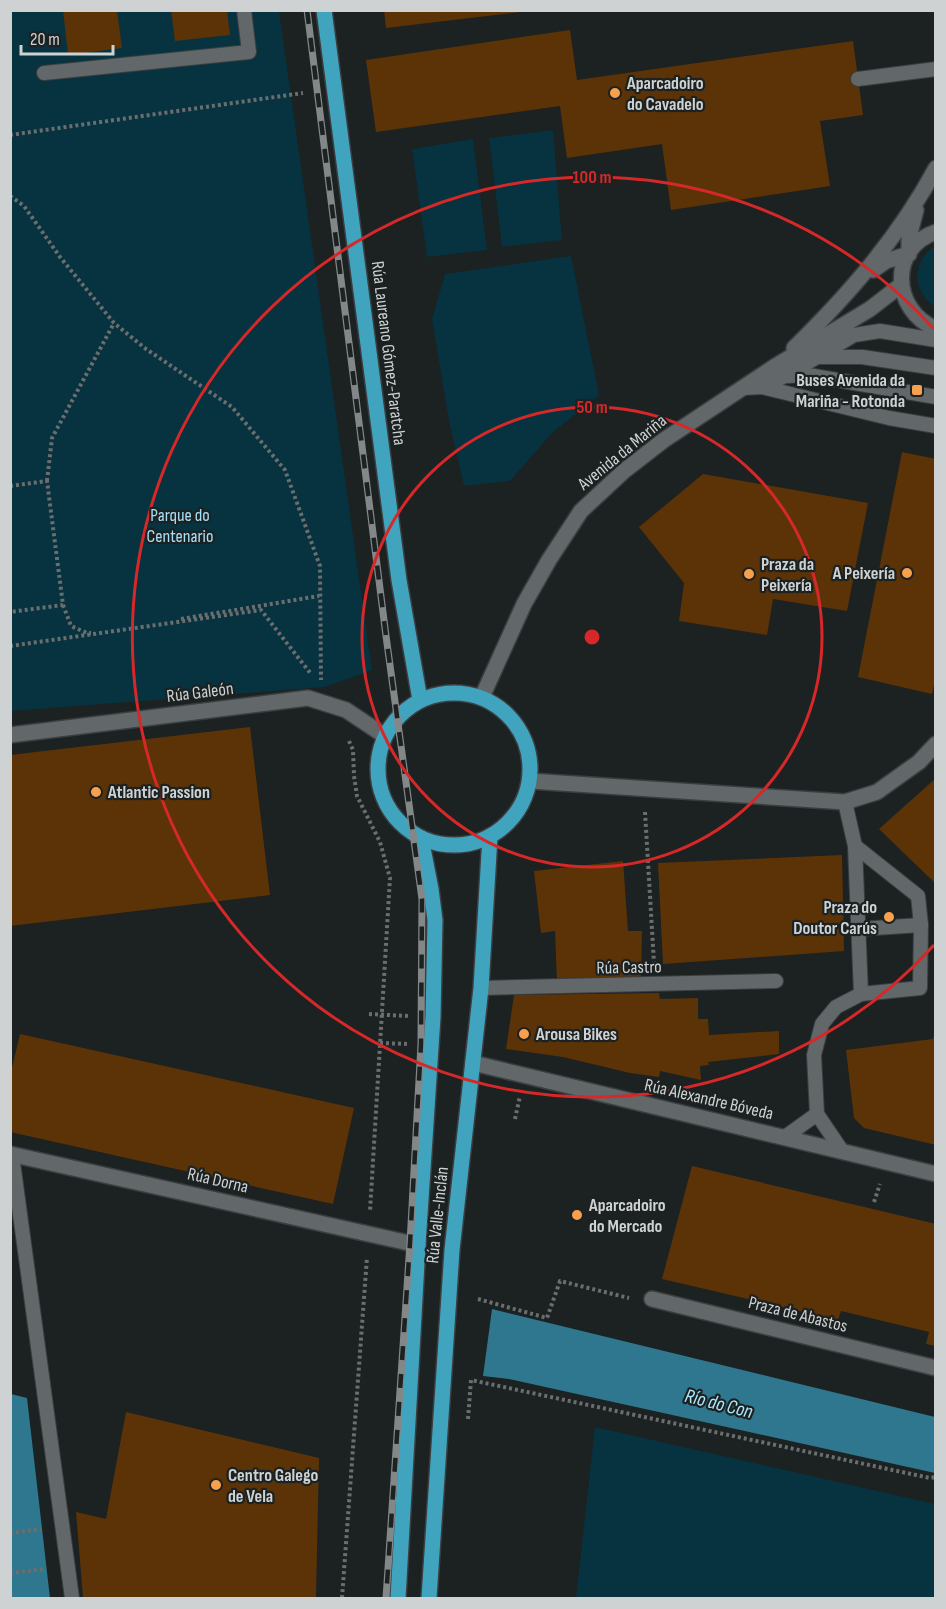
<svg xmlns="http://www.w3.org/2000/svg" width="946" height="1609" font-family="'Sofia Sans Condensed',sans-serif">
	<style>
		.green { fill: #07323f }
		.water { fill: #2e778e }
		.building { fill: #5c3307 }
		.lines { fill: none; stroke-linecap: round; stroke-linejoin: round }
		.service-casing { stroke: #3b3e40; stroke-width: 16 }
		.pedestrian-casing { stroke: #3b3e40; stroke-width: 18 }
		.minor-casing { stroke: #3b3e40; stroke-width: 18 }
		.tertiary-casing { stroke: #3b3e40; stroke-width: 18 }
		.primary-casing { stroke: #3b3e40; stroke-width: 18 }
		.path { stroke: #6a6e6f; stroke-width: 4; stroke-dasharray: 3 3; stroke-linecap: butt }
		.service { stroke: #626769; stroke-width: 14 }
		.pedestrian { stroke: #626769; stroke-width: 15 }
		.minor { stroke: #626769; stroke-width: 15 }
		.tertiary { stroke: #626769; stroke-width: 15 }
		.primary { stroke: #41a4bf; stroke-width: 15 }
		.rail-casing { stroke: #838788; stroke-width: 7 }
		.rail { stroke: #1c2122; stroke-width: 4.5; stroke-dasharray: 14; stroke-linecap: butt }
		.ring { fill: none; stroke: #d62828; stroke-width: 3 }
		.poi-dot { fill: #f9a04c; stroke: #1c2122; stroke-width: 2 }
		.labels { text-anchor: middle; stroke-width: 4.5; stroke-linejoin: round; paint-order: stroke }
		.poi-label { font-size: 18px; font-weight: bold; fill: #cfd2d3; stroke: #1c2122; text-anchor: start }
		.street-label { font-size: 18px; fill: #cfd2d3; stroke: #1c2122 }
		.park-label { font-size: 18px; fill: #a6e0f6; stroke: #1c2122 }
		.water-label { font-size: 20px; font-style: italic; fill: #ade8fd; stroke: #1c2122 }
		.centre { fill: #d62828; stroke: #1c2122; stroke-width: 3 }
		.ring-label { font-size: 18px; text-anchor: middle; font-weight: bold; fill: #d62828; stroke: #1c2122; stroke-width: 4.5; stroke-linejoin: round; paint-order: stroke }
	</style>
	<rect width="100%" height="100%" fill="#1c2122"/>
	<g class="green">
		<path d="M11 11H279L372 670 325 687 11 711Z"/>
		<path d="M553 130 562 240 502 247 489 138Z"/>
		<path d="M473 139 487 250 427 257 412 149Z"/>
		<path d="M935 246V307C912 292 911 261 935 246Z"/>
		<path d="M571 256 599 395 552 433 510 481 464 486 449 421 432 319 445 274Z"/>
		<path d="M595 1427 935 1504V1598H576Z"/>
	</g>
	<g class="water">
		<path d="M492 1309 935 1417V1473L509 1379 483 1376Z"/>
		<path d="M11 1394 27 1398 50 1598H11Z"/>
	</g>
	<g class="building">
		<path d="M63 10H117L122 48 68 55Z"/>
		<path d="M171 10H227L230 35 175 41Z"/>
		<path d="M384 10H521V12L386 28Z"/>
		<path d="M570 30 577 80 853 41 863 115 820 121 830 186 671 210 662 144 567 158 560 106 376 132 366 60Z"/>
		<path d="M902 452 936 459V675L932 694 858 677Z"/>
		<path d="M703 474 868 503 847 611 773 599 767 635 679 621 684 583 639 527Z"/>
		<path d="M250 727 270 895 10 926V755Z"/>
		<path d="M936 778V884L879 829Z"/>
		<path d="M842 855 844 951 663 964 658 863Z"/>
		<path d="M623 861 628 931H642L641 978 557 982 555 931 541 933 534 871Z"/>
		<path d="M659 993 660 999 698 998V1019H708L709 1035 779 1031V1054L708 1062 709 1065 700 1066 701 1080 660 1071 659 1077 630 1073 563 1057 506 1049 514 995Z"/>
		<path d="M935 1031 936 1145 864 1128 854 1118 846 1050 933 1039Z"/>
		<path d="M20 1034 354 1108 333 1204 10 1132V1076Z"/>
		<path d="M692 1166 936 1224V1346L926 1344 929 1332 841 1311 838 1320 662 1279Z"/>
		<path d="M126 1412 319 1458 316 1598 83 1597 76 1512 106 1519Z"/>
	</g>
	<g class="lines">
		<defs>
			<g id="service">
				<path d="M44 73 249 52 244 10"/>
				<path d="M858 79 936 69"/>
				<path d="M820 357H862L936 368"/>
				<path d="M787 376 808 375 936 397"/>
				<path d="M762 387 889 418 936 426"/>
				<path d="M744 388 762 387 785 376 854 335 880 331 936 340"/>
				<path d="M845 802 855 846 861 994"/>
				<path d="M859 929 921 925"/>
				<path d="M481 988 776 981"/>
				<path d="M785 1137 817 1114"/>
				<path d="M842 1151 817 1114 814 1055 822 1024 836 1007 861 994 920 988 921 925 918 896 855 846"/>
				<path d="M12 1155 72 1598"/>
			</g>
			<g id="pedestrian">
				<path d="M845 802 877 792 919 762 936 744"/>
				<path d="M652 1299 936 1368"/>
			</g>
			<g id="minor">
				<path d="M10 735 308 698 346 710 385 736"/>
				<path d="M473 1063 936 1174"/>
				<path d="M10 1154 418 1245"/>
			</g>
			<g id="tertiary">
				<path d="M936 232C889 247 891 310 936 329"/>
				<path d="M873 270 886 261 909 254V237L916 210"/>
				<path d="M794 348C849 294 899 237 936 168"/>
				<path d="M482 697 524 604 549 560 581 511 624 471 664 440 774 367 870 309 901 285"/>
				<path d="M530 781 845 802"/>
			</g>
			<g id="primary">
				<path d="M324 10 399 580 420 700"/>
				<circle cx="454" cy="769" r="76"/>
				<path d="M398 1598 418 1245 433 1017 435 920 431 889 421 838"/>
				<path d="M429 1598 452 1250 481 988 490 836"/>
			</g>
		</defs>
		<use href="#service" class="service-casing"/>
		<use href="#pedestrian" class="pedestrian-casing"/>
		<use href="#minor" class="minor-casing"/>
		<use href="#tertiary" class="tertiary-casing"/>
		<use href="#primary" class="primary-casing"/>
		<g class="path">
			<path d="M10 135 303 93"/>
			<path d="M10 196 24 206 60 257 114 323 146 349 232 407 285 470 320 566 321 680"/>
			<path d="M47 481 52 438 114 323"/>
			<path d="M10 486 47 481 63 605 10 612"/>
			<path d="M63 605 71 626 87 633H91"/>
			<path d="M181 619 319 596"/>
			<path d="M10 646 261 610 311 674"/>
			<path d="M349 741 353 750 354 776 357 796 380 842 390 878 370 1211"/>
			<path d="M645 812 654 963"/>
			<path d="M369 1014 408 1016"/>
			<path d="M380 1043 410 1044"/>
			<path d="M515 1119 520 1096"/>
			<path d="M874 1202 880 1184"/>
			<path d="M478 1299 547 1318 560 1281 629 1298"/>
			<path d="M468 1419 471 1380 930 1478 936 1477"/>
			<path d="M10 1533 41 1529"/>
			<path d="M10 1573 45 1569"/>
			<path d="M342 1598 367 1257"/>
		</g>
		<use href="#service" class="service"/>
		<use href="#pedestrian" class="pedestrian"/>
		<use href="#minor" class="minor"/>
		<use href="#tertiary" class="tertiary"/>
		<use href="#primary" class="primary"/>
		<defs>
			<path id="rail" d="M307 10 386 636 422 899 421 1044 410 1243 386 1598"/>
		</defs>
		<use href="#rail" class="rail-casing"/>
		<use href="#rail" class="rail"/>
	</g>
	<g class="ring">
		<circle cx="592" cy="637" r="230"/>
		<path d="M934 945A460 460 0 1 1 934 329"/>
	</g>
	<g class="poi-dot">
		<circle cx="615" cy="93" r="6"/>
		<rect x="911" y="384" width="12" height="12" rx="3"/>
		<circle cx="907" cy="573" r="6"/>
		<circle cx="749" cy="574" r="6"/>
		<circle cx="96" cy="792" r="6"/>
		<circle cx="889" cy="917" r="6"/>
		<circle cx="524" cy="1034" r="6"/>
		<circle cx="577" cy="1215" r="6"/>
		<circle cx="216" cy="1485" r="6"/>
	</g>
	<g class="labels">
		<g class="poi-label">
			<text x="627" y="89">Aparcadoiro<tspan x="627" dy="21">do Cavadelo</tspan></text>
			<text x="905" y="386" text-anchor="end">Buses Avenida da<tspan x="905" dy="21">Mariña - Rotonda</tspan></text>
			<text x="761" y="570">Praza da<tspan x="761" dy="21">Peixería</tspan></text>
			<text x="895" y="579" text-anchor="end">A Peixería</text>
			<text x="108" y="798">Atlantic Passion</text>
			<text x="877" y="913" text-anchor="end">Praza do<tspan x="877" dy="21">Doutor Carús</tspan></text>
			<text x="536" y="1040">Arousa Bikes</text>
			<text x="589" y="1211">Aparcadoiro<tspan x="589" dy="21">do Mercado</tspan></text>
			<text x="228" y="1481">Centro Galego<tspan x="228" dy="21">de Vela</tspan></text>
		</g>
		<g class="street-label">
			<text transform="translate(389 353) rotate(83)" y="6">Rúa Laureano Gómez-Paratcha</text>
			<text transform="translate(622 452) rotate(-39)" y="6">Avenida da Mariña</text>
			<text transform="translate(200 692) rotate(-7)" y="6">Rúa Galeón</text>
			<text transform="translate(629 967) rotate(-1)" y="6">Rúa Castro</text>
			<text transform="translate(709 1099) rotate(13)" y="6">Rúa Alexandre Bóveda</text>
			<text transform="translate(218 1180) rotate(13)" y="6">Rúa Dorna</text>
			<text transform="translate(437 1215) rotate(-84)" y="6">Rúa Valle-Inclán</text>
			<text transform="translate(798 1314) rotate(14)" y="6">Praza de Abastos</text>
		</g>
		<g class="park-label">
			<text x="180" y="521">Parque do<tspan x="180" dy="21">Centenario</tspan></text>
		</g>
		<g class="water-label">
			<text transform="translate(719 1403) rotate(14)" y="7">Río do Con</text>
		</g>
	</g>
	<circle cx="592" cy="637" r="9" class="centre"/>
	<g class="ring-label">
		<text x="592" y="183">100 m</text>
		<text x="592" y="413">50 m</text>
	</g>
	<rect width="946" height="1609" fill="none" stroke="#cfd2d3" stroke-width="24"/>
	<path d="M21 45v9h92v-9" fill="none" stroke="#cfd2d3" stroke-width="3"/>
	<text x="30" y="45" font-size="18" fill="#cfd2d3" stroke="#1c2122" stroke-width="4.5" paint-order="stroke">20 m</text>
</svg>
